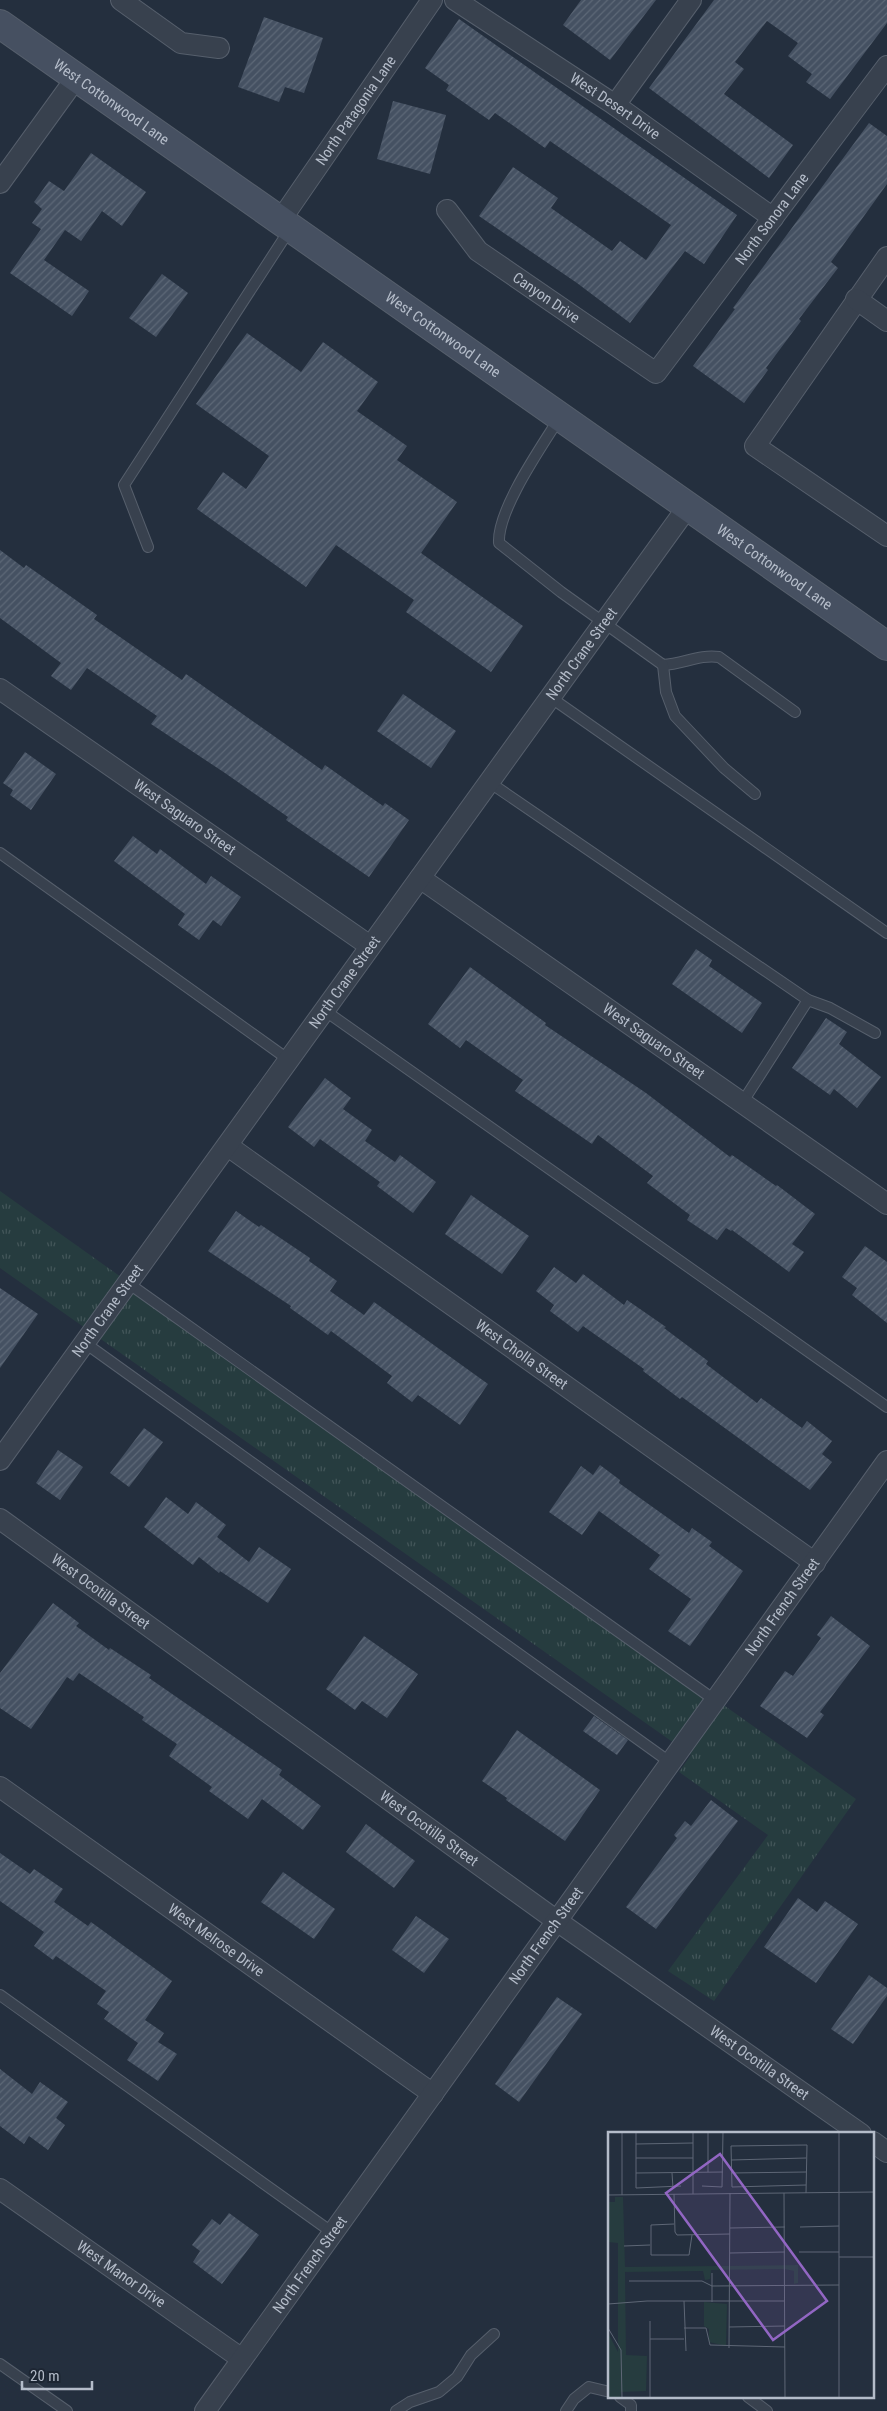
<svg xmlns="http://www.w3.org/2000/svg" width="887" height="2411" font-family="'Roboto Condensed',sans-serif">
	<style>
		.grass { fill: url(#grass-tufts) }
		.building { fill: url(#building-hatch) }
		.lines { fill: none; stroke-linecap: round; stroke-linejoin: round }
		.service-casing { stroke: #565f6c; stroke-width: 12 }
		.minor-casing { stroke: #565f6c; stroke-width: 22 }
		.secondary-casing { stroke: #565f6c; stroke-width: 30 }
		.service { stroke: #38414e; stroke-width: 10 }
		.minor { stroke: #38414e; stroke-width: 20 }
		.secondary { stroke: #465061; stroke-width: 28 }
		.labels { text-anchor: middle; stroke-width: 4; stroke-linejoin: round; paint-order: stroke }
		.street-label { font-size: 15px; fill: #b4bcc9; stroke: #1d2633 }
		.inset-road { fill: none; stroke: #5e6776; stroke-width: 1 }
		.view { fill: #9266c3; fill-opacity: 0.15; stroke: #9266c3; stroke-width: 2.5 }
		.inset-edge { fill: none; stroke: #b4bcc9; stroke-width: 2.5 }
	</style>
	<defs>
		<pattern id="grass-tufts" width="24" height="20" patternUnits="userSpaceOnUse" patternTransform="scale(1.25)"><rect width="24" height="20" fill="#263c3f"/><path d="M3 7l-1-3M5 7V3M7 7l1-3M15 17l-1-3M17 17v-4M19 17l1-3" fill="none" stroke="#435659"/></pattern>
		<pattern id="building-hatch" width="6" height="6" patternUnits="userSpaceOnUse" patternTransform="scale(1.25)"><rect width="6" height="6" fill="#455162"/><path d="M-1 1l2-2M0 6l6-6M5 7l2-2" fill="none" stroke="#5d6877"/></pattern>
	</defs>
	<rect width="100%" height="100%" fill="#242f3e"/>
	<path class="grass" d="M0 1191 856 1799 714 2001 668 1971 768 1835 679 1772 691 1755 0 1268Z"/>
	<g class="building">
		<path d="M581 0H656L610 60 563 25Z"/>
		<path d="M714 0H887V23L830 99 806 82 812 74 788 56 798 43 767 21 735 62 744 69 724 94 793 145 769 178 649 88Z"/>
		<path d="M264 17 323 38 304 93 285 87 279 102 238 87Z"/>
		<path d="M459 19 737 215 704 264 685 251 630 323 577 283 479 216 513 167 558 198 551 208 612 251 620 241 646 260 671 225 550 141 545 148 495 113 489 120 446 90 449 85 425 68Z"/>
		<path d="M393 101 446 115 430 174 377 159Z"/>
		<path d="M869 123 887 136V184L831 262 838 268 799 319 801 321 766 368 768 370 744 403 693 366 735 309 733 308Z"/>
		<path d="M91 153 146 192 122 226 102 211 81 241 65 230 44 260 89 291 72 316 10 273 41 229 32 223 42 209 34 202 49 181 64 191Z"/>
		<path d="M162 274 188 293 156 337 129 318Z"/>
		<path d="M247 333 301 372 323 342 378 382 357 411 407 446 397 460 457 502 421 553 523 626 491 672 406 612 414 600 336 545 306 587 197 509 223 472 246 489 269 456 196 404Z"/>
		<path d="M0 550 24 568 26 565 97 615 94 619 182 680 186 674 322 770 325 765 383 806 385 803 409 820 369 877 286 820 288 817 225 773 151 724 157 716 87 668 71 690 51 676 61 663 0 618Z"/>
		<path d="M403 694 456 731 431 768 377 731Z"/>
		<path d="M25 752 56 774 31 810 10 795 13 790 3 783Z"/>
		<path d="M133 836 157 854 160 849 206 884 211 876 241 897 221 926 213 920 199 940 178 925 185 914 114 861Z"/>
		<path d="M696 949 712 960 709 966 762 1003 742 1033 672 984Z"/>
		<path d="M470 967 546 1023 545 1025 646 1093 730 1157 732 1155 776 1186 777 1185 815 1214 792 1244 804 1252 789 1272 732 1230 731 1231 726 1228 717 1240 687 1220 690 1215 647 1183 653 1176 598 1135 592 1144 515 1091 523 1080 466 1040 460 1048 428 1024Z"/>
		<path d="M826 1018 847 1032 839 1044 881 1077 857 1108 834 1089 830 1095 792 1068Z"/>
		<path d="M325 1078 351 1098 343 1109 372 1130 365 1141 395 1162 400 1155 436 1182 413 1213 377 1186 380 1182 320 1139 314 1147 288 1127Z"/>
		<path d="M471 1195 529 1236 502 1274 445 1234Z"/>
		<path d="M236 1211 259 1227 261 1225 310 1258 309 1261 337 1281 330 1291 364 1315 374 1302 488 1384 460 1425 418 1395 412 1402 387 1383 392 1376 331 1331 328 1335 290 1308 291 1306 208 1251Z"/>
		<path d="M865 1246 887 1262V1323L852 1295 857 1288 842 1277Z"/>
		<path d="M554 1267 576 1283 583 1274 624 1305 627 1300 666 1327 664 1328 708 1361 706 1364 757 1403 761 1398 802 1428 807 1421 832 1441 822 1454 832 1462 810 1490 682 1397 680 1399 643 1371 644 1369 583 1326 578 1332 550 1311 554 1305 536 1291Z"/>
		<path d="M0 1288 38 1314 0 1368Z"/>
		<path d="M144 1428 163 1442 129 1487 110 1473Z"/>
		<path d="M58 1450 83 1467 60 1500 36 1483Z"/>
		<path d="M600 1465 620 1480 619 1483 689 1533 692 1528 712 1542 709 1546 743 1571 690 1646 668 1631 691 1599 649 1569 660 1555 599 1511 582 1535 549 1512 581 1466 593 1475Z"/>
		<path d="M166 1497 188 1514 196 1502 226 1525 217 1537 249 1562 259 1547 291 1569 268 1603 220 1571 219 1573 199 1557 193 1565 144 1527Z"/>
		<path d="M53 1603 79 1623 76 1626 109 1650 110 1648 151 1675 149 1678 282 1770 279 1775 321 1806 303 1830 262 1799 248 1819 209 1791 212 1787 169 1756 177 1744 142 1720 144 1717 79 1673 73 1681 67 1677 31 1729 0 1708V1673Z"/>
		<path d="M831 1616 870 1646 820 1712 824 1715 807 1738 760 1706 785 1671 793 1676 821 1638 817 1635Z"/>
		<path d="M364 1636 418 1674 387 1718 362 1701 355 1710 326 1689Z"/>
		<path d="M594 1716 628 1740 617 1755 583 1731Z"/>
		<path d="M517 1730 600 1790 565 1841 506 1800 507 1798 482 1781Z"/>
		<path d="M711 1800 738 1821 656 1929 626 1907 677 1838 674 1835 685 1821 691 1826Z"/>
		<path d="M366 1824 415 1861 394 1888 346 1852Z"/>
		<path d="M0 1853 30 1874 34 1869 63 1889 54 1902 88 1926 91 1922 172 1981 145 2020 164 2033 158 2042 177 2054 158 2081 127 2060 138 2043 104 2019 109 2012 97 2004 106 1991 56 1956 53 1960 34 1946 44 1932 0 1901Z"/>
		<path d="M283 1872 335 1909 314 1939 261 1902Z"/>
		<path d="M798 1898 817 1912 825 1901 858 1924 816 1983 764 1947Z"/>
		<path d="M416 1916 449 1939 424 1973 392 1950Z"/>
		<path d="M869 1975 887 1988V1996L853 2044 831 2029Z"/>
		<path d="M557 1997 582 2014 519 2102 495 2084Z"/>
		<path d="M0 2069 32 2094 40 2082 68 2102 56 2118 65 2125 48 2150 29 2136 24 2144 0 2126Z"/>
		<path d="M229 2213 259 2235 222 2284 193 2262 200 2251 192 2245 212 2219 220 2225Z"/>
	</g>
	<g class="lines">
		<defs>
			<g id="service">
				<path d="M560 417C542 446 497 510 499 543L561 592 663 665C683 664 700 654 719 657L795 712"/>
				<path d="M148 547 124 485 290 229"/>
				<path d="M663 665 666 692 675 716 724 768 755 794"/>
				<path d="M550 697 887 933"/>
				<path d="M489 782 808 1000 830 1008 875 1033"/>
				<path d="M0 853 289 1060"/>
				<path d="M324 1010 887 1407"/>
				<path d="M742 1103 808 1000"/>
				<path d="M128 1283 716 1701"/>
				<path d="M85 1343 671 1763"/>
				<path d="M0 1995 333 2233"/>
				<path d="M0 2364 67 2411"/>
				<path d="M620 2397 631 2405V2411"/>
				<path d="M748 2397 767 2411"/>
				<path d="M396 2411 410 2402 439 2392 457 2377 471 2355 494 2334"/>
				<path d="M566 2411 574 2399 589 2387 610 2392"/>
			</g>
			<g id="minor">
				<path d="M121 0 181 43 219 48"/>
				<path id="s1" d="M455 0 615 105 773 218"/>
				<path d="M615 105 691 0"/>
				<path d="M0 183 76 78"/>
				<path id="s2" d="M447 210 478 251 656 373 887 66"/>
				<path id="s3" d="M280 221 432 0"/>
				<path d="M887 257 755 446 887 536"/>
				<path d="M856 299 887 321"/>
				<path id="s4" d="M0 689 370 946"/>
				<path id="s5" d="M420 878 887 1204"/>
				<path id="s6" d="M228 1146 815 1563"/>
				<path id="s7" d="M0 1460 689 505"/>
				<path id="s8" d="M0 1519 557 1921 861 2134"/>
				<path id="s9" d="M0 1787 433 2094"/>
				<path d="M873 2142 887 2152"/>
				<path id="s10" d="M0 2189 242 2359"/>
				<path id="s11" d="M205 2411 887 1461"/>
			</g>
			<g id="secondary">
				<path id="s12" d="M0 24 887 646"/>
			</g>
		</defs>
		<use href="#service" class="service-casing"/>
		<use href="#minor" class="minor-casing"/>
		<use href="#secondary" class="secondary-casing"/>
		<use href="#service" class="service"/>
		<use href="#minor" class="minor"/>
		<use href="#secondary" class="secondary"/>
	</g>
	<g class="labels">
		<g class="street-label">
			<text dy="5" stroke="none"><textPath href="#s12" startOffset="136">West Cottonwood Lane</textPath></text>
			<text dy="5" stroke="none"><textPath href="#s1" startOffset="192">West Desert Drive</textPath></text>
			<text dy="5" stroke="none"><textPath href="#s3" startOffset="134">North Patagonia Lane</textPath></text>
			<text dy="5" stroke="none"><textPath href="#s2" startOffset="460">North Sonora Lane</textPath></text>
			<text dy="5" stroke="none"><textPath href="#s2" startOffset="134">Canyon Drive</textPath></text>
			<text dy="5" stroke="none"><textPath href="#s12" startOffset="541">West Cottonwood Lane</textPath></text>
			<text dy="5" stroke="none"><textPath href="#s12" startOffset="946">West Cottonwood Lane</textPath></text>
			<text dy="5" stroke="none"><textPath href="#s7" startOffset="994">North Crane Street</textPath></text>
			<text dy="5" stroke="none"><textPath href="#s4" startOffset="225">West Saguaro Street</textPath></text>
			<text dy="5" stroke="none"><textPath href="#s7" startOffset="589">North Crane Street</textPath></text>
			<text dy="5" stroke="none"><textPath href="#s5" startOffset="285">West Saguaro Street</textPath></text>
			<text dy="5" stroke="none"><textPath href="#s7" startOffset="184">North Crane Street</textPath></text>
			<text dy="5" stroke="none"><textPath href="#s6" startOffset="360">West Cholla Street</textPath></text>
			<text dy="5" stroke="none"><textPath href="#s8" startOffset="124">West Ocotilla Street</textPath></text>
			<text dy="5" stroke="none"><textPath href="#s11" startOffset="990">North French Street</textPath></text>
			<text dy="5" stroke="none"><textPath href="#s8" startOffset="529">West Ocotilla Street</textPath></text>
			<text dy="5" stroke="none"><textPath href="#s11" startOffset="585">North French Street</textPath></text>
			<text dy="5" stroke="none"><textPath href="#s9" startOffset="265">West Melrose Drive</textPath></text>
			<text dy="5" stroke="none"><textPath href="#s8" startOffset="934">West Ocotilla Street</textPath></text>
			<text dy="5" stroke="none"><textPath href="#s11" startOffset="180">North French Street</textPath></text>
			<text dy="5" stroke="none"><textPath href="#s10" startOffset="148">West Manor Drive</textPath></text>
		</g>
	</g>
	<g transform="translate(608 2132)">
		<rect width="266" height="266" fill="#242f3e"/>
		<path d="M7 65H15L17 135 190 133V151L186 152V139L177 137 103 138 102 147 97 148 95 139 17 140 18 223 39 224 38 259 13 260 12 266H0V201L10 220V111L0 110V70H7Z" fill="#263c3f"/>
		<path d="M96 170 119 172 118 214 101 210V197L96 194Z" fill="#263c3f"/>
		<path class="inset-road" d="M28 0V56L73 54M100 0V40M231 0V266M28 12 85 11M28 26H85M123 28 198 26M28 41 115 40M64 41 65 56M123 41 198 40M198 53 124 55 123 14 199 13 198 61M94 54 114 55 115 0M176 61 177 266M66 62 67 100 69 103 122 102M85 62V0M0 63 267 60M14 63V0M66 92 43 93V123H81L84 103M192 95 231 94M122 96 177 95M0 114V151M16 114 42 113M191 120H231M122 121 177 120M231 125H267M104 141V170M21 149H94L104 154 231 153M76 169 78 219M0 172 39 169H177M42 189V266M121 195 177 194M0 196 13 218 14 266M76 196H98L102 213 177 215M42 207H76M121 216 122 61"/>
		<path class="view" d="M112 22 219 169 165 208 58 61Z"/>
		<rect width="266" height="266" class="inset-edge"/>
	</g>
	<path d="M22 2381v8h70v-8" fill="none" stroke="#b4bcc9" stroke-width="2.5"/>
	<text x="30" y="2381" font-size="15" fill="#b4bcc9" stroke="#1d2633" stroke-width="4" paint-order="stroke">20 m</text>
</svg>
